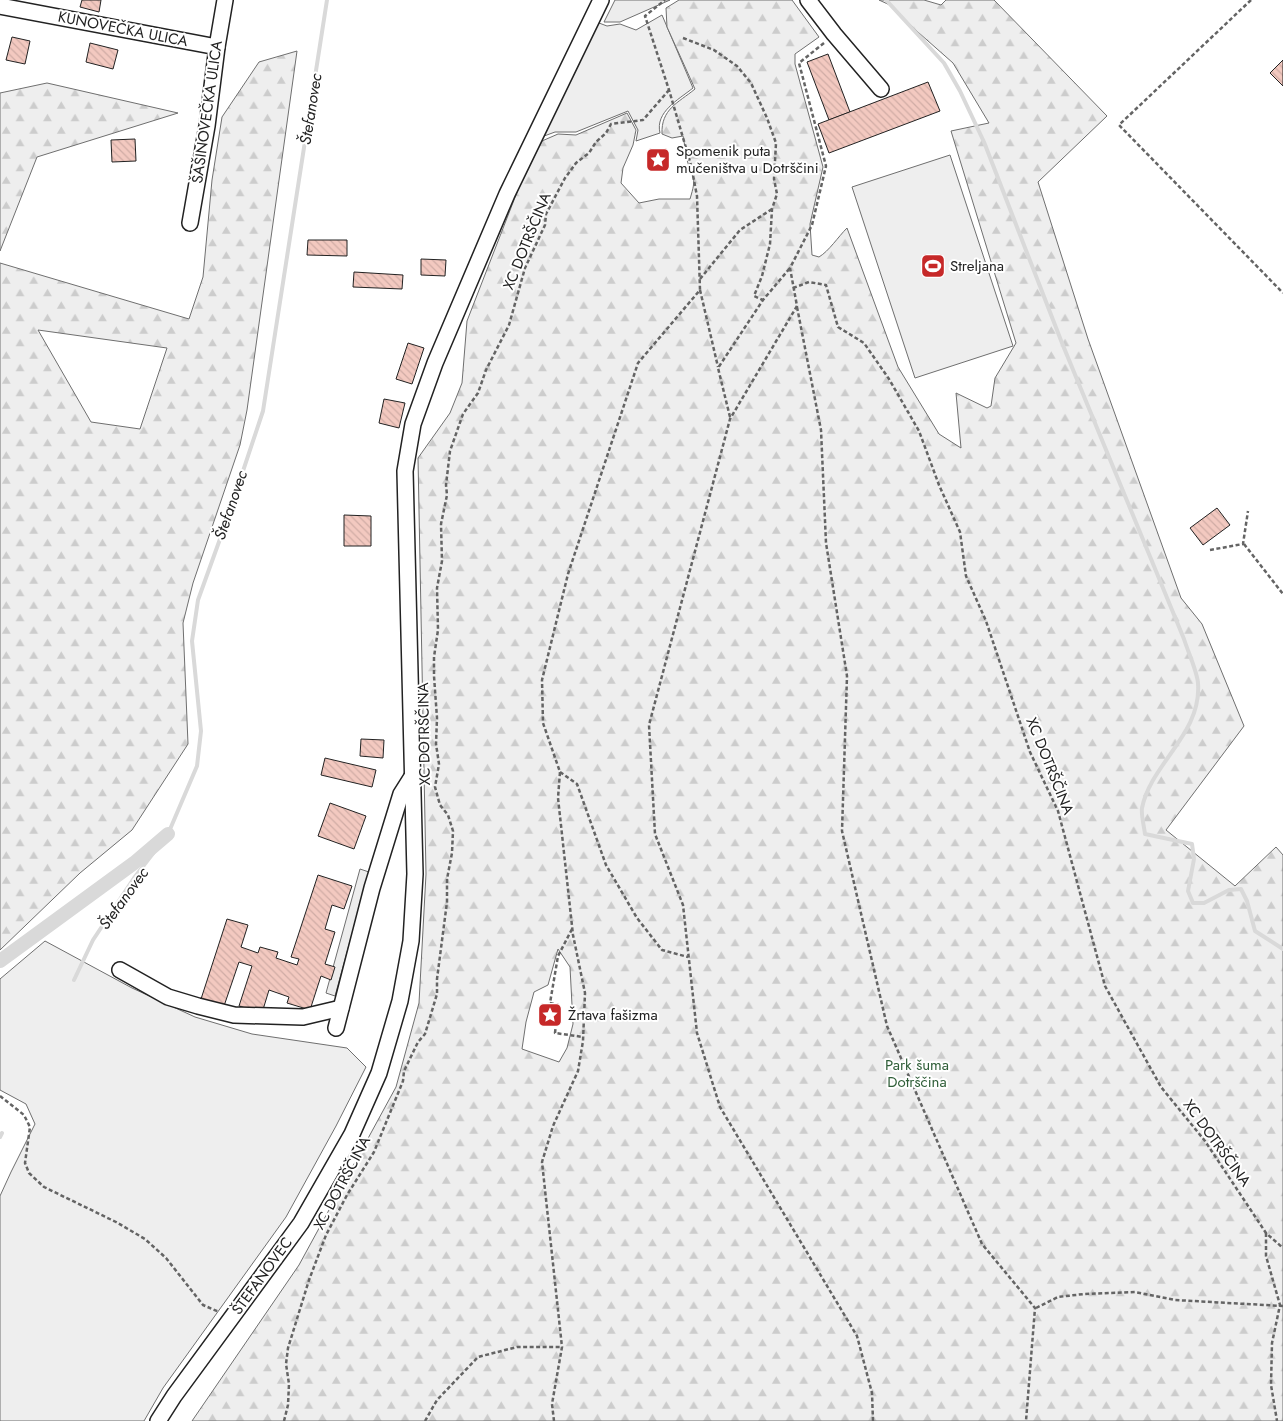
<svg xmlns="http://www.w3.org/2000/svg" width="1283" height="1421" font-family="Jost,sans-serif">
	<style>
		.grass { fill: #eee; stroke: #6f6f6f }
		.forest { fill: url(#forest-firs); stroke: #6f6f6f; fill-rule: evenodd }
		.parking { fill: #ededed; stroke: #6f6f6f }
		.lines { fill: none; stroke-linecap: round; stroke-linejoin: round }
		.stream { stroke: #d9d9d9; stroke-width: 4 }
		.canal { stroke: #d9d9d9; stroke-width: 14 }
		.building { fill: url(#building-back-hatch); stroke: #222 }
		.minor-casing { stroke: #222; stroke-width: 18 }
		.path { stroke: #646464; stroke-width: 2.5; stroke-dasharray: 4 2.5; stroke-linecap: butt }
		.minor { stroke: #fff; stroke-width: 15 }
		.labels { text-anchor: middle; stroke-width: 4; stroke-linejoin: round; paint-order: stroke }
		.street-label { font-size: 15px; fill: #222; stroke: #fff }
		.poi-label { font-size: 15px; fill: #222; stroke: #fff; text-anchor: start }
		.park-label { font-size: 15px; fill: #2f5e38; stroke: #fff }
		.water-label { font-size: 16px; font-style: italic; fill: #222; stroke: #fff }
	</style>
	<defs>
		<pattern id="forest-firs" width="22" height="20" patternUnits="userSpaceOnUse" patternTransform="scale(1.25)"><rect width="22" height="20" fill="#eee"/><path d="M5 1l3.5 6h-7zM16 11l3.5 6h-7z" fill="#ccc"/></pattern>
		<pattern id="building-back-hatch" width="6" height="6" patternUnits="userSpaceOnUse" patternTransform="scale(1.25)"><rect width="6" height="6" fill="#f3c9c0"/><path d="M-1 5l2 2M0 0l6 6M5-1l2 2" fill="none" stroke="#d0aca5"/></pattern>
	</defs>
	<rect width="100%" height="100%" fill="#fff"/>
	<g class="grass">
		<path d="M662 15 693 88C678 100 655 112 660 133L636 141 638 130 628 111 576 132H555L536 139 599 23 607 26 620 24 636 30Z"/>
		<path d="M950 155 1013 346 915 378 852 187Z"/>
		<path d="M45 941 132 988 195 1017 252 1034 347 1048 366 1067 336 1126 286 1217 163 1388 144 1421H0V1196L11 1172 35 1124 26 1104 0 1090V979Z"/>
	</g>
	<g class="forest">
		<path d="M679 0H792L819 37 795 54V64L823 167 810 224 812 255 819 257C829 251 838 237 847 228L898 367 939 434 961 448 956 393 987 408 991 406 995 378 1016 343 951 131 989 123 953 63 919 33 892 6 879 0H924L941 5 946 0H994L1107 116 1038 182 1088 339 1181 598 1202 624 1244 726 1166 830 1235 886 1276 847 1283 855V1421H192L299 1265 396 1087 419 1003 426 874 418 458 450 413 462 383 467 321 521 182 542 141 558 134 576 135 627 113 636 130 633 145 623 168 621 183 639 203 659 199H690C697 176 693 181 687 160 685 154 685 144 683 136L672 138 662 134C661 109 678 103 695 89L667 27 666 8ZM558 949 570 967 573 1024 567 1048 559 1062 522 1049 526 1022 534 992 548 985Z"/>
		<path d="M297 51 247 410 240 445 193 583 183 623 188 744 132 830 80 873 0 950V263L189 319 203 277 212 180 222 117 259 62ZM38 330 167 348 140 429 91 422Z"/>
		<path d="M47 83 178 113 37 157 0 251V93Z"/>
	</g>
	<g class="parking">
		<path d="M615 0H670L620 22H604Z"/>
		<path d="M360 869 369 872 335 996 326 993Z"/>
	</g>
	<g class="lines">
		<g class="stream">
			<path d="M886 0 944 63 960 91 984 142 1062 343 1184 639C1188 652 1197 671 1198 683 1202 734 1151 763 1142 808 1141 815 1144 826 1145 834L1192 844 1194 859 1188 891 1193 903H1204L1229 890 1241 889 1247 901 1255 931 1283 949"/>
			<path d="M74 980 93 940 134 878 168 834 197 766 201 731 192 641 198 600 224 528 263 411 327 0"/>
			<path d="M0 1137 2 1133"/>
		</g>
		<path class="canal" d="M0 961 134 863 168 834"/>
	</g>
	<g class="building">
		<path d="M82 0H101L99 12 80 7Z"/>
		<path d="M12 37 30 41 25 64 6 60Z"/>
		<path d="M90 43 118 50 113 69 86 62Z"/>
		<path d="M828 54 850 112 829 120 807 62Z"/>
		<path d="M1283 60V86L1270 73Z"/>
		<path d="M928 82 940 111 829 153 818 124Z"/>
		<path d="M135 139 136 161 112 162 111 140Z"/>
		<path d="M308 240H347V256L307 255Z"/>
		<path d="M421 259 446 260 445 276 421 275Z"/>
		<path d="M354 272 403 275 402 289 353 287Z"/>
		<path d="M408 343 424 348 412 384 396 379Z"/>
		<path d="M384 399 405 403 399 428 379 423Z"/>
		<path d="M1217 508 1230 525 1203 545 1190 528Z"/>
		<path d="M344 515 371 516V546H344Z"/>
		<path d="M361 739 384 740 383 758 360 756Z"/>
		<path d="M325 758 376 770 372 787 321 775Z"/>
		<path d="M330 803 366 816 354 849 318 836Z"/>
		<path d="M318 875 352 886 344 909 332 905 325 929 335 932 325 964 335 967 331 980 321 976 310 1010 287 1003 289 997 269 990 262 1013 239 1006 252 966 239 962 224 1006 201 999 227 919 248 925 241 947 258 953 260 947 278 952 276 958 297 965 299 959 291 957Z"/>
	</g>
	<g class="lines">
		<defs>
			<g id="minor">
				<path d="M808 0 834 34 881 89"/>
				<path d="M0 6 217 47"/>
				<path d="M190 223 207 126 217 47 225 0"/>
				<path d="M120 970 168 997 198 1006 234 1015 303 1017 341 1008"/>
				<path d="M336 1028 372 888 401 794 413 775"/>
				<path d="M158 1421 174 1396 301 1223 352 1134 379 1073 400 1001 411 941 415 874 405 471 413 424 435 363 507 194 601 0"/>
			</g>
		</defs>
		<use href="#minor" class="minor-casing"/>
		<g class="path">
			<path d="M1251 0 1119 125 1283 293"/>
			<path d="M683 38 714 50 737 66 751 83 767 118 776 143 774 179 777 194 772 209 770 244 762 276 754 296 763 300"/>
			<path d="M824 43 799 63 826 166 812 225 790 268 797 306 730 419 649 725 655 834 683 905 697 1033 720 1107 857 1336 872 1393 873 1421"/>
			<path d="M700 279 740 230 772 209"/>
			<path d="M793 288 809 282 826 285 838 327 864 343 889 379 919 431 939 485 960 532 966 576 986 621 1030 752 1058 811 1105 986 1161 1087 1205 1141 1266 1233 1283 1248"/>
			<path d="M700 290 718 367"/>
			<path d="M797 307 821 430 826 543 847 676 842 831 887 1026 982 1244 1035 1308 1026 1421"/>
			<path d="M730 417 718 368 763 300 790 268"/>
			<path d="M1244 544 1283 594"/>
			<path d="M1210 550 1243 544 1248 511"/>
			<path d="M560 772 577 784 606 865 637 918 662 950 688 957"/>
			<path d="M572 929 558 956 550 1003 558 1005 555 1033 583 1037"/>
			<path d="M0 1096 24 1115 30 1127 25 1163 29 1173 44 1187 116 1222 145 1239 166 1258 203 1305 219 1312"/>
			<path d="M1266 1233V1256L1280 1305 1272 1343 1271 1385 1277 1421"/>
			<path d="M1036 1308 1058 1297 1084 1294 1135 1292 1175 1300 1283 1306"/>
			<path d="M284 1421 288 1405 289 1384 286 1364 288 1348 309 1280 326 1235 347 1195 374 1152 403 1081 404 1071 418 1042 425 1034 437 994V979L447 902V879L452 853 453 831 448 815 440 805 435 787 439 764 436 744 437 718 434 676V657L438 630 437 588 442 561 441 524 447 495 446 485 450 451 463 414 478 393 486 370 509 325 525 268 545 225 546 214 565 178 576 163 589 153 596 142 606 133 611 124 643 120 669 90"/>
			<path d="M425 1421 437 1400 478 1357 517 1347H562"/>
			<path d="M554 1421 552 1404 562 1347 542 1162 553 1126 578 1071 583 1041 585 993 573 935 558 798 560 772 543 723 542 680 568 574 638 363 700 290 697 196 691 165 669 90 645 16 665 0"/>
		</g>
		<use href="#minor" class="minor"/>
	</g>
	<defs>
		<symbol id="sight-square" viewBox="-11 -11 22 22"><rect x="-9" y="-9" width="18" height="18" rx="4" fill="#c62828" stroke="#fff"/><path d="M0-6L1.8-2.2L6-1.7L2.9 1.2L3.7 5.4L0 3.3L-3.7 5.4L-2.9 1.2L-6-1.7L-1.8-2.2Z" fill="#fff"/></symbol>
		<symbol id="stadium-square" viewBox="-11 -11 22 22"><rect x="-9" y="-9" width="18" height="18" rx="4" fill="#c62828" stroke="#fff"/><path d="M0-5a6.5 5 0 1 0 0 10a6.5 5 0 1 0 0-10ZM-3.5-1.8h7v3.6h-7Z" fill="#fff"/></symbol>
	</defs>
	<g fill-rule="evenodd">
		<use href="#sight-square" x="644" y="146" width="28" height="28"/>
		<use href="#stadium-square" x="919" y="252" width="28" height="28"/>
		<use href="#sight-square" x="536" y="1001" width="28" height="28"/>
	</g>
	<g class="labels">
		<g class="street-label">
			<text transform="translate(123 29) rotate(11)" y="5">KUNOVEČKA ULICA</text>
			<text transform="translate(207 112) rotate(-82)" y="5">ŠAŠINOVEČKA ULICA</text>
			<text transform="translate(527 241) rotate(-68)" y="5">XC DOTRŠČINA</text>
			<text transform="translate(424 734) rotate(-91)" y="5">XC DOTRŠČINA</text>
			<text transform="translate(1050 766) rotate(68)" y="5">XC DOTRŠČINA</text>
			<text transform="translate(1217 1143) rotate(54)" y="5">XC DOTRŠČINA</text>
			<text transform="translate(342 1183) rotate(-62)" y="5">XC DOTRŠČINA</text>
			<text transform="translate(262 1276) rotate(-54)" y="5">ŠTEFANOVEC</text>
		</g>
		<g class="poi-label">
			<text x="676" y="156">Spomenik puta<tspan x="676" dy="17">mučeništva u Dotrščini</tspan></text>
			<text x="950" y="271">Streljana</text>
			<text x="568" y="1020">Žrtava fašizma</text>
		</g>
		<g class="park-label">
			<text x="917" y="1070">Park šuma<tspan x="917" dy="17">Dotrščina</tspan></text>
		</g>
		<g class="water-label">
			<text transform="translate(310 109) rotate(-81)" y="6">Štefanovec</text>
			<text transform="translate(230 505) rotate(-71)" y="6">Štefanovec</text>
			<text transform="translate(123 898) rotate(-54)" y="6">Štefanovec</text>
		</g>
	</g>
</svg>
